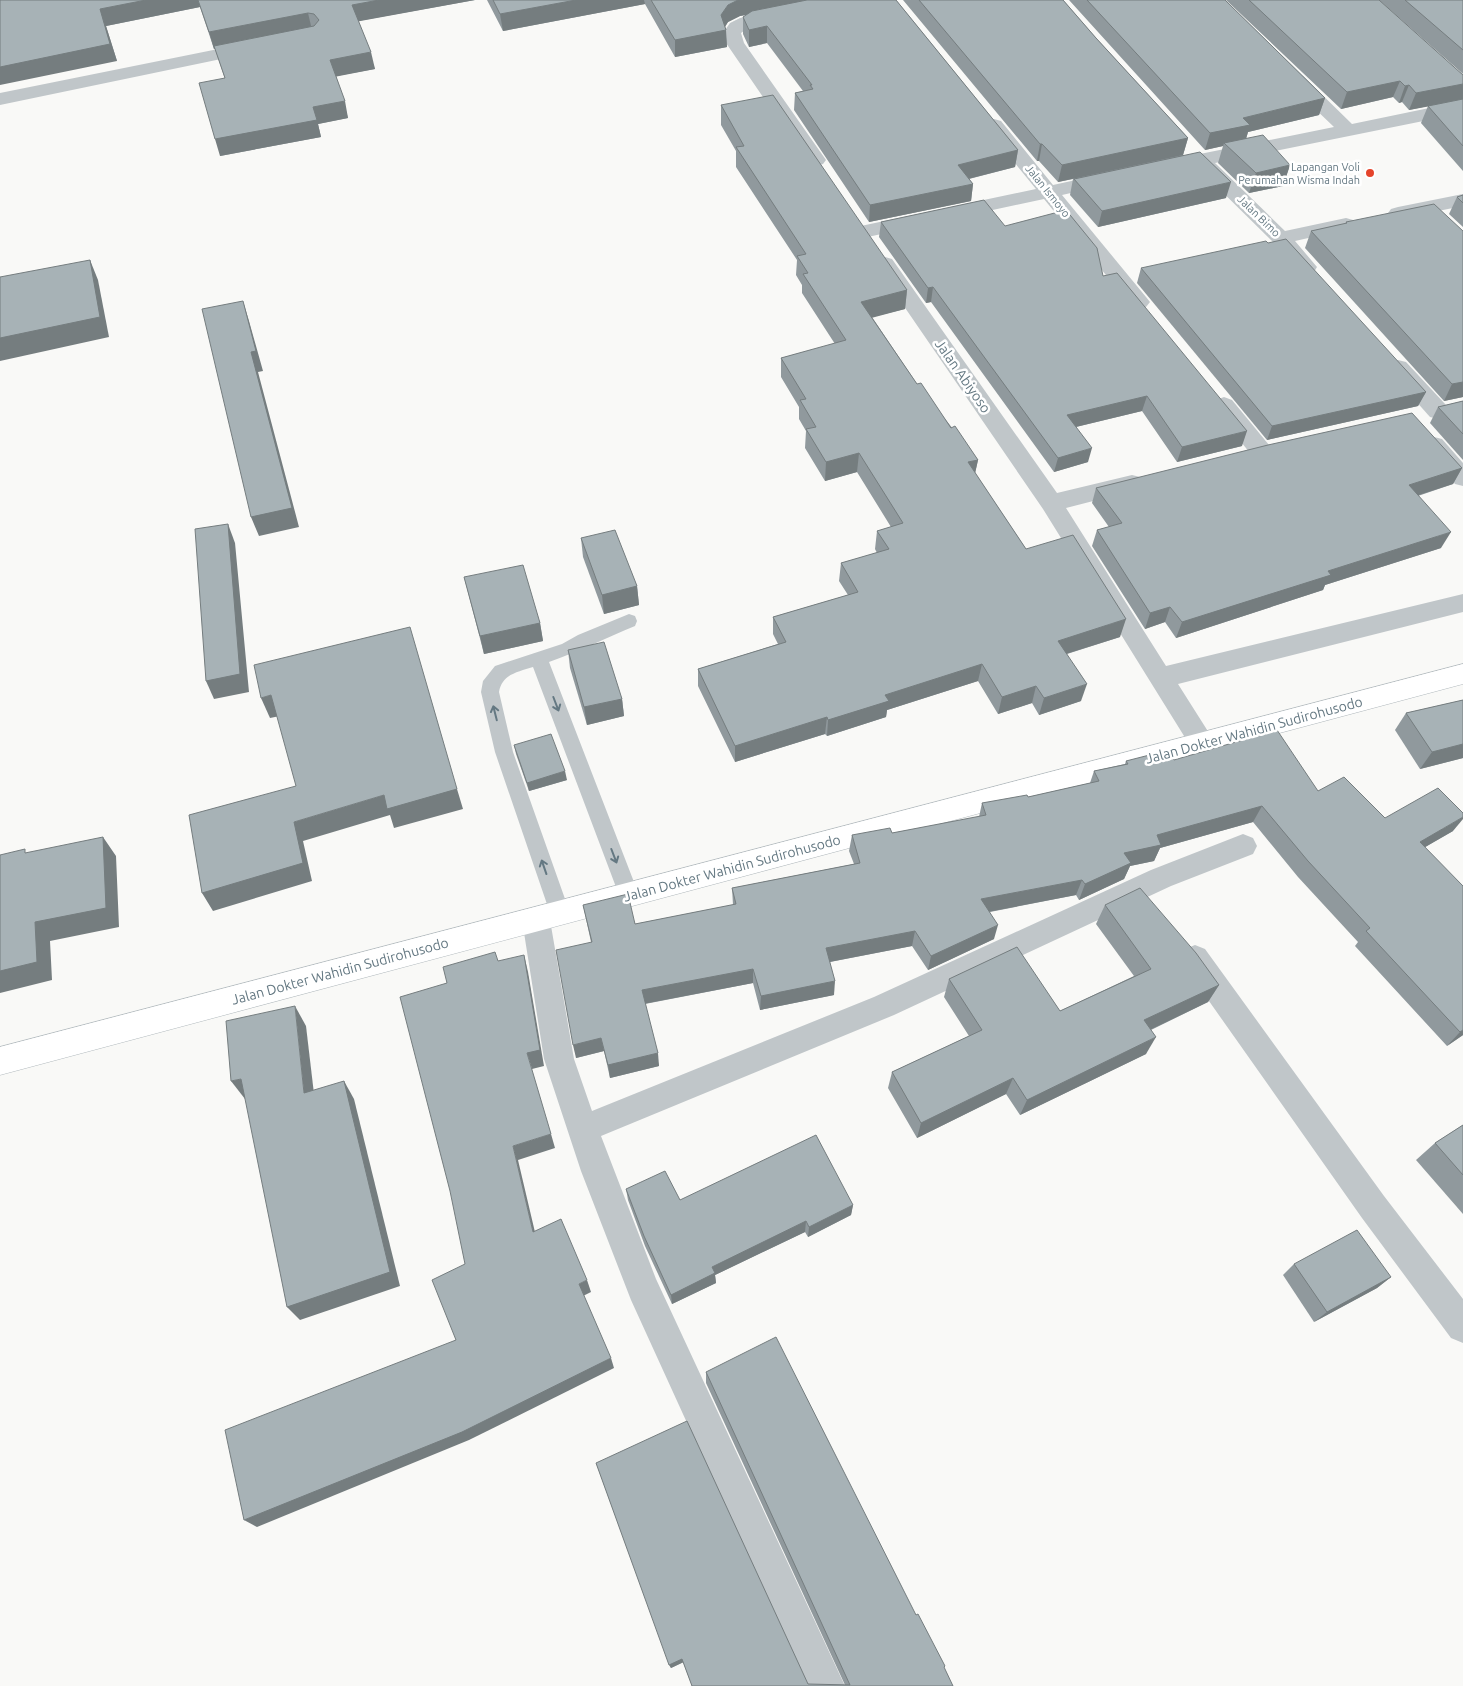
<svg xmlns="http://www.w3.org/2000/svg" width="1463" height="1686" font-family="Ubuntu,sans-serif">
	<style>
		.lines { fill: none; stroke-linecap: round; stroke-linejoin: round }
		.secondary-casing { stroke: #b2babe; stroke-width: 1 }
		.service { fill: #c0c6c9; fill-rule: evenodd }
		.minor { fill: #c0c6c9; fill-rule: evenodd }
		.secondary { fill: #fff; fill-rule: evenodd }
		.wall { fill: #90999d }
		.shaded-wall { fill: #757d7f }
		.building { fill: #a7b2b6; stroke: #757d7f }
		.oneway { stroke: #647882 }
		.poi-dot { fill: #e5442b; stroke: #fff; stroke-width: 2 }
		.labels { text-anchor: middle; stroke-width: 5; stroke-linejoin: round; paint-order: stroke }
		.far-poi-label { font-size: 11px; fill: #647882; stroke: #fff; text-anchor: end }
		.far-street-label { font-size: 11px; fill: #647882; stroke: #fff }
		.street-label { font-size: 14px; fill: #647882; stroke: #fff }
	</style>
	<rect width="100%" height="100%" fill="#f9f9f7"/>
	<g class="lines">
		<defs>
			<path id="secondary" d="M1463 664V684L0 1075V1047Z"/>
		</defs>
		<use href="#secondary" class="secondary-casing"/>
		<path class="service" d="M629 614 635 616 637 621 635 626C606 638 578 652 549 662L639 895 636 901 629 903 622 901 619 895 533 667C518 672 502 674 499 692L513 752 570 913 567 919 560 921 553 919 550 913 495 752 481 692 483 681 495 666 562 644 578 635Z"/>
		<g class="minor">
			<path d="M828 0H863L860 4 854 5 751 26 741 33 744 43 826 160 823 164 816 166 809 164 726 43 723 33 730 23 740 18Z"/>
			<path d="M253 42 259 43 262 47 259 51 0 105V93Z"/>
			<path d="M1296 74 1303 76 1352 124 1463 101V113L1215 163 1285 231 1346 218 1353 220 1356 224 1353 228 1295 241 1317 267 1314 272 1307 274 1300 272 1274 243 1197 167 1170 172 1163 170 1160 166 1163 162 1170 160 1334 127 1289 84 1287 80 1289 76Z"/>
			<path d="M994 119 1001 121 1053 185 1108 173 1115 175 1118 179 1115 183 1062 195 1146 297 1150 302 1146 307 1139 309 1132 307 1044 199 863 238 856 237 853 232 856 227 1036 189 984 125 987 121Z"/>
			<path d="M1463 194V206L1398 219 1391 217 1388 213 1391 209 1398 207Z"/>
			<path d="M885 257 892 259 1057 493 1132 475 1140 477 1144 483 1140 489 1066 508 1166 666 1463 594V612L1178 684 1216 744 1212 752 1203 755 1194 752 1043 509 875 264 878 259Z"/>
			<path d="M1398 360 1406 362 1446 405 1449 411 1446 417 1438 419 1430 417 1390 372 1387 367 1390 362Z"/>
			<path d="M1224 397 1232 400 1269 445 1272 451 1269 457 1261 459 1253 457 1216 410 1213 405 1216 400Z"/>
			<path d="M1434 437 1442 439 1463 463V486L1455 484 1423 445 1426 439Z"/>
			<path d="M1243 834 1253 838 1257 846 1253 854 1171 886 894 1015 601 1136 656 1279 845 1686H807L631 1300 581 1171 544 1059 522 920 526 911 536 908 546 911 550 920 574 1059 592 1111 874 997 1151 870Z"/>
			<path d="M1195 945 1205 949 1384 1196 1463 1299V1343L1451 1338 1362 1218 1185 967 1181 958 1185 949Z"/>
		</g>
		<use href="#secondary" class="secondary"/>
	</g>
	<g class="wall">
		<path d="M0 0H475L358 21 375 69 336 76 348 118 318 124 321 137 220 156 225 79 215 49H214L200 7 106 26 117 61Z"/>
		<path d="M487 0H896L1018 150 1015 167 969 179 973 184 971 201 869 222 794 110 795 93 803 91 767 43 749 47 743 34V17L746 15 740 16 728 22 725 27 727 47 675 57 645 4 503 31Z"/>
		<path d="M903 0H1063L1096 38 1188 138 1183 155 1226 198 1098 227 1070 195 1073 179 1058 182 1039 161H1037Z"/>
		<path d="M1069 0H1225L1325 98 1319 115 1248 132 1246 139 1290 165 1283 186 1249 193 1218 163 1223 146 1205 150Z"/>
		<path d="M1226 0H1379L1463 75V171L1421 123 1428 106 1409 110 1402 102 1399 103 1393 97 1341 109Z"/>
		<path d="M1379 0H1463V74Z"/>
		<path d="M721 105 907 290 905 309 872 317 917 384 978 460 975 473 1026 549 1120 637 1067 654 1081 701 1039 715 1032 703 998 714 978 681 887 710 886 717 827 736 825 734 735 762 698 686V669L778 644 773 634V617L848 595 839 581 841 563 877 553 875 549 877 531 891 527 857 472 825 481 805 448 806 431 799 419V407L781 377V358L835 344 802 293V285L796 275 797 260 736 167V151L721 125Z"/>
		<path d="M1463 195V227L1449 214 1457 197Z"/>
		<path d="M881 222 1005 226 1103 276 1242 446 1177 462 1142 411 1076 427 1088 462 1054 472 931 302 926 303 879 237Z"/>
		<path d="M1346 222 1463 231V397L1444 401 1305 248 1311 231 1345 224Z"/>
		<path d="M1141 268 1426 392 1418 406 1267 440 1137 283Z"/>
		<path d="M1463 401V460L1430 423 1438 407Z"/>
		<path d="M1462 468 1453 484 1418 496 1441 548 1325 585 1323 590 1176 638 1165 622 1145 629 1092 546 1097 530 1109 527 1092 503 1096 488Z"/>
		<path d="M581 538 637 586 639 605 604 614 583 557Z"/>
		<path d="M464 577 540 623 543 641 484 654Z"/>
		<path d="M568 650 622 699 624 716 587 725 570 668Z"/>
		<path d="M1463 700V758L1420 769 1395 730 1406 713Z"/>
		<path d="M514 745 567 780 529 791 516 754Z"/>
		<path d="M1174 760 1318 791 1385 818 1453 831 1425 847 1463 1035 1447 1046 1355 946 1358 942 1298 877 1253 822 1160 848 1154 861 1130 866 1124 879 1079 900 1076 895 990 912 994 939 928 970 912 946 830 962 834 995 760 1010 753 983 645 1004 659 1066 610 1078 604 1051 576 1058 591 942 583 905 635 924 733 905 732 888 854 864 849 851 852 835 892 833 979 817 982 803 1028 797 1090 783 1094 771 1125 764 1126 761Z"/>
		<path d="M1105 905 1219 985 1208 1002 1151 1030 1146 1054 1020 1115 1006 1094 917 1138 888 1088 892 1072 969 1036 944 997 949 979 1060 1011 1134 976 1096 924Z"/>
		<path d="M1463 1125V1214L1416 1160 1435 1143Z"/>
		<path d="M626 1189 680 1200 853 1205 851 1215 808 1237 805 1232 715 1275 716 1283 672 1304 645 1246 628 1200Z"/>
		<path d="M1294 1264 1391 1277 1377 1288 1314 1322 1283 1275Z"/>
		<path d="M706 1372 916 1615 953 1686H692L683 1662 671 1668 596 1463 808 1684 845 1685 706 1383Z"/>
	</g>
	<g class="shaded-wall">
		<path d="M146 0H198L200 7 106 26 117 61 0 85V67L100 9Z"/>
		<path d="M379 0H475L355 22 352 5Z"/>
		<path d="M576 0H644L645 4 503 31 500 14Z"/>
		<path d="M738 0H819L740 16 728 22 722 31 726 30 727 47 675 57V40L721 15 728 5Z"/>
		<path d="M308 13 312 30 214 49 209 32Z"/>
		<path d="M767 26V43L749 47V30Z"/>
		<path d="M371 52 375 69 334 77 330 60Z"/>
		<path d="M1400 81 1393 97 1341 109 1347 92Z"/>
		<path d="M1463 84V100L1409 110 1416 93Z"/>
		<path d="M1409 85 1402 102 1399 103 1405 86Z"/>
		<path d="M1325 98 1319 115 1248 132 1245 142 1224 143 1223 146 1205 150 1210 133 1243 118Z"/>
		<path d="M345 101 348 118 318 124 321 137 220 156 215 139 313 107Z"/>
		<path d="M1188 138 1183 155 1058 182 1062 165Z"/>
		<path d="M1040 144H1042L1039 161H1037Z"/>
		<path d="M1018 150 1015 167 956 182 958 165Z"/>
		<path d="M1290 165 1283 186 1249 193 1256 173Z"/>
		<path d="M1231 182 1226 198 1098 227 1102 211Z"/>
		<path d="M973 184 971 201 869 222 870 205Z"/>
		<path d="M90 260 98 280 109 337 0 361V338Z"/>
		<path d="M933 287 931 302 926 303 928 288Z"/>
		<path d="M907 290 905 309 860 321 861 302Z"/>
		<path d="M243 301 249 321 263 371 258 372 299 527 259 536 251 517V352Z"/>
		<path d="M1463 382V397L1444 401 1452 384Z"/>
		<path d="M1426 392 1418 406 1267 440 1272 426Z"/>
		<path d="M1147 396 1142 411 1063 430 1067 415Z"/>
		<path d="M1247 431 1242 446 1177 462 1182 447Z"/>
		<path d="M1092 448 1088 462 1054 472 1058 458Z"/>
		<path d="M859 453 857 472 825 481 826 462Z"/>
		<path d="M978 460 974 478 968 462Z"/>
		<path d="M1462 468 1453 484 1400 501 1409 485Z"/>
		<path d="M228 524 235 543 249 692 214 699 206 681Z"/>
		<path d="M1451 532 1441 548 1325 585 1323 590 1176 638 1182 622 1328 571Z"/>
		<path d="M637 586 639 605 604 614 602 595Z"/>
		<path d="M1170 607 1165 622 1145 629 1150 613Z"/>
		<path d="M1126 619 1120 637 1053 658 1058 641Z"/>
		<path d="M540 623 543 641 484 654 480 636Z"/>
		<path d="M982 664 978 681 887 710 886 717 827 736 828 720 885 695Z"/>
		<path d="M1087 684 1081 701 1039 715 1044 698Z"/>
		<path d="M1036 686 1032 703 998 714 1002 697Z"/>
		<path d="M271 695 280 716 270 718 261 698Z"/>
		<path d="M622 699 624 716 587 725 584 707Z"/>
		<path d="M827 717 825 734 735 762V746Z"/>
		<path d="M1463 744V758L1420 769 1432 752Z"/>
		<path d="M565 771 567 780 529 791 527 783Z"/>
		<path d="M457 789 463 809 394 828 390 815 303 841 312 881 213 911 202 893 294 822 384 795Z"/>
		<path d="M1262 806 1253 822 1160 848 1154 861 1130 866 1124 879 1079 900 1085 884 1124 853 1157 835Z"/>
		<path d="M1463 817V819L1453 831 1408 857 1420 842Z"/>
		<path d="M103 837 116 856 119 927 50 941 52 980 0 993V971L35 922Z"/>
		<path d="M1082 880 1076 895 977 914 981 899Z"/>
		<path d="M998 925 994 939 928 970 931 956Z"/>
		<path d="M915 931 912 946 824 963 826 948Z"/>
		<path d="M524 955 528 972 544 1066 532 1069 527 1053Z"/>
		<path d="M753 969V983L643 1004 642 990Z"/>
		<path d="M835 981 834 995 760 1010 761 996Z"/>
		<path d="M1219 985 1208 1002 1135 1037 1144 1020Z"/>
		<path d="M295 1006 306 1026 316 1111 304 1093Z"/>
		<path d="M1463 1030V1035L1447 1046 1460 1032Z"/>
		<path d="M1156 1037 1146 1054 1020 1115 1027 1100Z"/>
		<path d="M601 1038 604 1051 576 1058 573 1045Z"/>
		<path d="M658 1053 659 1066 610 1078 608 1065Z"/>
		<path d="M1013 1078 1006 1094 917 1138 921 1123Z"/>
		<path d="M241 1079 255 1097 245 1099 231 1081Z"/>
		<path d="M344 1081 354 1099 400 1286 300 1320 287 1307Z"/>
		<path d="M551 1134 555 1148 518 1160 538 1245 533 1232 513 1146Z"/>
		<path d="M853 1205 851 1215 808 1237 809 1227Z"/>
		<path d="M806 1221 805 1232 715 1275 716 1283 672 1304 671 1295 712 1267Z"/>
		<path d="M1391 1277 1377 1288 1314 1322 1327 1312Z"/>
		<path d="M587 1280 591 1292 583 1296 579 1284Z"/>
		<path d="M611 1358 614 1368 469 1440 257 1527 244 1520Z"/>
		<path d="M682 1659 684 1662 671 1668 669 1665Z"/>
	</g>
	<g class="building">
		<path d="M0 0H146L100 9 110 44 0 67Z"/>
		<path d="M198 0H379L352 5 371 52 330 60 345 101 313 107 317 120 215 139 199 83 225 78 214 46 314 26 319 20 314 14 308 13 209 32Z"/>
		<path d="M493 0H576L500 14Z"/>
		<path d="M651 0H738L728 5 721 15 726 30 675 40Z"/>
		<path d="M807 0H896L1018 150 958 165 973 184 870 205 795 93 813 89 810 85H812L767 26 749 30 743 17 752 11Z"/>
		<path d="M919 0H1063L1096 38 1188 138 1062 165 1042 144H1040Z"/>
		<path d="M1087 0H1225L1325 98 1243 118 1250 125 1210 133Z"/>
		<path d="M1249 0H1379L1463 75V84L1416 93 1409 85 1405 86 1400 81 1347 92Z"/>
		<path d="M1405 0H1463V50Z"/>
		<path d="M773 95 907 290 861 302 917 384 921 383 951 428 955 426 978 460 968 462 1026 549 1073 535 1126 619 1058 641 1087 684 1044 698 1036 686 1002 697 982 664 885 695 889 701 828 720 827 717 735 746 698 669 786 642 773 617 858 592 841 563 889 549 877 531 903 523 859 453 826 462 806 429 816 427 800 400 806 399 781 358 846 340 803 274 808 273 797 256 806 254 736 147 744 146 721 105Z"/>
		<path d="M1463 99V146L1428 106Z"/>
		<path d="M1263 135 1290 165 1256 173 1224 143Z"/>
		<path d="M1200 152 1231 182 1102 211 1074 179Z"/>
		<path d="M1463 195V203L1457 197Z"/>
		<path d="M984 200 1005 226 1066 210 1097 248 1103 276 1117 273 1247 431 1182 447 1147 396 1067 415 1092 448 1058 458 933 287 928 288 881 222Z"/>
		<path d="M1434 204 1463 231V382L1452 384 1311 231 1347 223 1346 222Z"/>
		<path d="M1286 239 1426 392 1272 426 1141 268 1266 241 1268 243Z"/>
		<path d="M90 260 100 317 0 338V277Z"/>
		<path d="M243 301 256 351 251 352 292 508 251 517 202 309Z"/>
		<path d="M1463 401V434L1438 407Z"/>
		<path d="M1412 413 1462 468 1409 485 1451 532 1328 571 1331 575 1182 622 1170 607 1150 613 1097 530 1122 523 1096 488 1268 445Z"/>
		<path d="M228 524 240 674 206 681 195 529Z"/>
		<path d="M615 530 637 586 602 595 581 538Z"/>
		<path d="M523 565 540 623 480 636 464 577Z"/>
		<path d="M410 627 457 789 387 809 384 795 294 822 303 863 202 893 189 815 296 786 271 695 261 698 254 665Z"/>
		<path d="M604 642 622 699 584 707 568 650Z"/>
		<path d="M1463 700V744L1432 752 1406 713Z"/>
		<path d="M1277 730 1318 791 1344 777 1385 818 1438 788 1463 813V817L1420 842 1463 886V1030L1460 1032 1366 931 1370 928 1308 861 1262 806 1157 835 1161 845 1124 853 1131 863 1085 884 1082 880 981 899 998 925 931 956 915 931 826 948 835 981 761 996 753 969 642 990 658 1053 608 1065 601 1038 573 1045 556 950 592 942 583 905 628 894 635 924 736 904 732 888 860 863 852 835 890 828 892 833 986 815 982 803 1027 795 1028 797 1099 781 1094 771 1128 764 1126 761 1169 750 1174 760Z"/>
		<path d="M551 734 565 771 527 783 514 745Z"/>
		<path d="M103 837 106 908 35 922 37 962 0 971V855L25 849V853Z"/>
		<path d="M1140 888 1196 953 1219 985 1144 1020 1156 1037 1027 1100 1013 1078 921 1123 892 1072 982 1030 949 979 1017 947 1060 1011 1151 969 1105 905Z"/>
		<path d="M495 952 498 961 524 955 540 1050 527 1053 551 1134 513 1146 533 1232 561 1219 587 1280 579 1284 611 1358 462 1432 244 1520 225 1430 456 1340 432 1280 465 1264 450 1191 400 997 447 983 443 967Z"/>
		<path d="M295 1006 304 1093 344 1081 390 1272 287 1307 241 1079 231 1081 226 1021Z"/>
		<path d="M1463 1125V1175L1435 1143Z"/>
		<path d="M816 1135 853 1205 809 1227 806 1221 712 1267 715 1273 671 1295 644 1236 626 1189 665 1171 680 1200Z"/>
		<path d="M1357 1230 1391 1277 1327 1312 1294 1264Z"/>
		<path d="M776 1337 916 1615 918 1614 945 1666 944 1667 953 1686H692L682 1659 669 1665 596 1463 687 1421 808 1684 850 1685 706 1372Z"/>
	</g>
	<defs><path id="oneway-shaft" d="M-6 0H5M1.5-3L5.5 0L1.5 3" fill="none" stroke-width="1.6" stroke-linecap="round" stroke-linejoin="round" transform="scale(1.25)"/></defs>
	<g class="oneway">
		<use href="#oneway-shaft" transform="translate(556 704) rotate(69)"/>
		<use href="#oneway-shaft" transform="translate(495 713) rotate(-104)"/>
		<use href="#oneway-shaft" transform="translate(614 856) rotate(69)"/>
		<use href="#oneway-shaft" transform="translate(544 867) rotate(-109)"/>
	</g>
	<circle class="poi-dot" cx="1370" cy="173" r="5"/>
	<g class="labels">
		<g class="far-poi-label">
			<text x="1360" y="171">Lapangan Voli<tspan x="1360" dy="13">Perumahan Wisma Indah</tspan></text>
		</g>
		<g class="far-street-label">
			<text transform="translate(1048 191) rotate(51)" y="4">Jalan Ismoyo</text>
			<text transform="translate(1259 216) rotate(44)" y="4">Jalan Bimo</text>
		</g>
		<g class="street-label">
			<text transform="translate(963 376) rotate(55)" y="5">Jalan Abiyoso</text>
			<text transform="translate(1254 730) rotate(-15)" y="5">Jalan Dokter Wahidin Sudirohusodo</text>
			<text transform="translate(732 868) rotate(-15)" y="5">Jalan Dokter Wahidin Sudirohusodo</text>
			<text transform="translate(340 971) rotate(-15)" y="5">Jalan Dokter Wahidin Sudirohusodo</text>
		</g>
	</g>
</svg>
